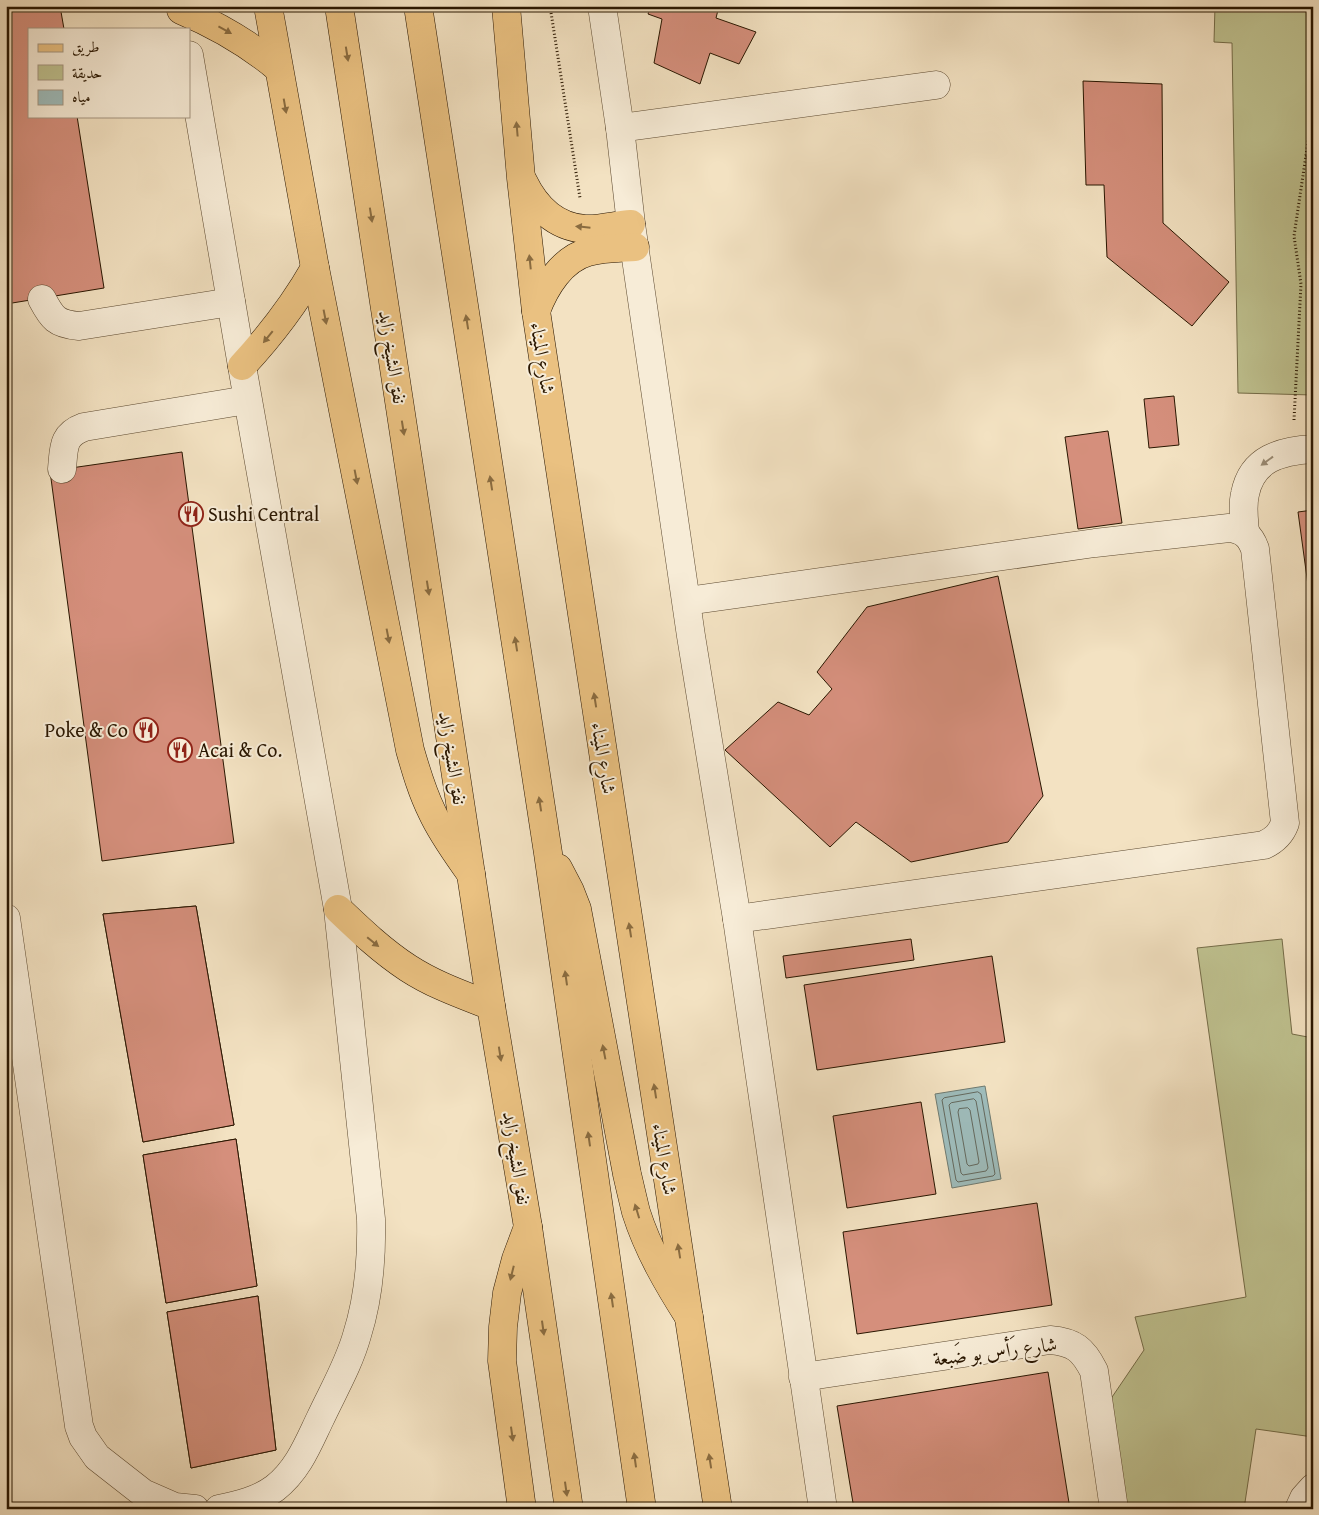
<svg xmlns="http://www.w3.org/2000/svg" width="1319" height="1515" font-family="'Gentium Book Plus',Amiri,serif">
	<style>
		.green { fill: #bfc290; stroke: #746c48 }
		.water { fill: #9ebcbb; stroke: #6f7a70 }
		.lines { fill: none; stroke-linecap: round; stroke-linejoin: round }
		.shore { stroke: #64695e; stroke-width: 1 }
		.building { fill: #d58f7c; stroke: #291600 }
		.minor-casing { stroke: #5c4930; stroke-width: 29 }
		.major-casing { stroke: #291600; stroke-width: 29 }
		.highway-casing { stroke: #291600; stroke-width: 29 }
		.path { stroke: #291600; stroke-width: 3; stroke-dasharray: 1 2.5; stroke-linecap: butt }
		.minor { stroke: #f7ecd7; stroke-width: 28 }
		.major { stroke: #eac181; stroke-width: 28 }
		.highway { stroke: #eac181; stroke-width: 28 }
		.oneway { fill: #8a6c40 }
		.oneway2 { fill: #9a8c76 }
		.labels { text-anchor: middle; stroke-width: 4; stroke-linejoin: round; paint-order: stroke }
		.street-label { font-size: 20px; fill: #291600; stroke: #f7ecd7 }
		.poi-label { font-size: 20px; fill: #291600; stroke: #f7ecd7; text-anchor: start }
	</style>
	<rect width="100%" height="100%" fill="#f3e2c2"/>
	<filter id="stains"><feTurbulence type="fractalNoise" baseFrequency=".004" numOctaves="4"/><feColorMatrix values="0 0 0 0 .2 0 0 0 0 .09 0 0 0 0 .02 0 0 0 .5 -.17"/></filter>
	<radialGradient id="worn" r=".72"><stop offset=".6" stop-color="#630" stop-opacity="0"/><stop offset="1" stop-color="#630" stop-opacity=".3"/></radialGradient>
	<g class="green">
		<path d="M1215 6H1313V395L1238 393 1232 43 1214 42Z"/>
		<path d="M1282 939 1292 1034 1313 1038V1437L1256 1429 1244 1509H1125L1108 1403 1144 1350 1135 1317 1246 1297 1197 948Z"/>
	</g>
	<path class="water" d="M985 1086 1001 1179 952 1188 935 1094Z"/>
	<g class="lines">
		<g class="shore">
			<path d="M978 1092 981 1094 995 1174 993 1176 958 1182 956 1180 942 1100 944 1098Z"/>
			<path d="M974 1099 976 1101 988 1168 986 1171 963 1175 961 1173 949 1105 951 1103Z"/>
			<path d="M968 1108 970 1110 979 1162 978 1164 969 1166 967 1164 958 1112 959 1109Z"/>
		</g>
	</g>
	<g class="building">
		<path d="M6 6H60L64 29H29V116H77L104 288 6 304Z"/>
		<path d="M651 6H719L716 18 756 32 739 64 710 53 700 84 654 63 662 19 648 14Z"/>
		<path d="M1083 81 1162 84 1163 223 1229 282 1192 326 1107 257 1104 185H1086Z"/>
		<path d="M1174 396 1179 445 1149 448 1144 399Z"/>
		<path d="M1108 431 1122 523 1078 529 1065 437Z"/>
		<path d="M182 452 234 843 102 861 50 471Z"/>
		<path d="M1313 510V622L1298 512Z"/>
		<path d="M998 576 1043 796 1008 842 911 862 856 822 830 847 725 750 778 702 809 715 832 689 817 672 867 607Z"/>
		<path d="M196 906 234 1125 143 1142 103 914Z"/>
		<path d="M196 906 234 1125 143 1142 103 914Z"/>
		<path d="M911 939 914 960 786 978 783 956Z"/>
		<path d="M992 956 1005 1042 817 1070 804 985Z"/>
		<path d="M921 1102 936 1194 847 1208 833 1116Z"/>
		<path d="M236 1139 257 1286 166 1303 143 1155Z"/>
		<path d="M236 1139 257 1286 166 1303 143 1155Z"/>
		<path d="M1037 1203 1052 1305 857 1334 843 1232Z"/>
		<path d="M258 1296 276 1450 191 1468 167 1312Z"/>
		<path d="M258 1296 276 1450 191 1468 167 1312Z"/>
		<path d="M1048 1372 1070 1509H854L837 1406Z"/>
	</g>
	<g class="lines">
		<defs>
			<g id="minor">
				<path d="M602 6 620 128 631 224 691 636 737 919 823 1509"/>
				<path d="M189 55 242 366 338 909 371 1219C372 1259 369 1297 357 1335 349 1364 333 1391 320 1419 308 1444 298 1470 275 1488 259 1500 239 1505 219 1509"/>
				<path d="M620 128 936 85"/>
				<path d="M42 299C52 318 56 324 79 326L231 302"/>
				<path d="M62 469C64 448 62 435 84 427L247 400"/>
				<path d="M1245 532C1244 520 1242 506 1245 494 1252 458 1281 451 1313 449"/>
				<path d="M687 601 1095 543 1229 528C1243 530 1250 535 1255 549L1285 823C1281 834 1275 840 1264 845L737 919"/>
				<path d="M6 918 79 1426 83 1437 97 1457 143 1493 175 1507 195 1509"/>
				<path d="M803 1377 1050 1340C1074 1342 1083 1349 1094 1371L1114 1509"/>
				<path d="M1299 1509 1304 1498 1313 1488"/>
			</g>
			<g id="major">
				<path d="M268 6 315 268 410 750C416 771 422 792 432 812 442 834 457 854 471 874"/>
				<path d="M506 6 521 178 536 311 718 1509"/>
				<path d="M181 10C217 25 248 43 278 68"/>
				<path d="M523 181C535 206 555 227 585 229 599 230 617 225 631 224"/>
				<path d="M536 311C545 287 562 259 588 252 602 248 620 248 635 247"/>
				<path d="M242 366C270 336 294 305 315 268"/>
				<path d="M522 1509 502 1361 503 1327 507 1293 516 1259 528 1227"/>
			</g>
			<g id="highway">
				<path d="M339 6 491 1006 528 1227 569 1509"/>
				<path d="M418 6 548 853 642 1509"/>
				<path d="M558 868 570 891 577 909 627 1174C630 1187 633 1200 636 1212 648 1250 668 1284 689 1317"/>
				<path d="M338 909C360 930 382 951 408 968 434 985 463 995 491 1006"/>
			</g>
		</defs>
		<use href="#minor" class="minor-casing"/>
		<use href="#major" class="major-casing"/>
		<use href="#highway" class="highway-casing"/>
		<g class="path">
			<path d="M550 6 580 198"/>
			<path d="M1308 6 1313 79"/>
			<path d="M1306 157 1313 151"/>
			<path d="M1294 420 1301 284 1294 236 1313 108"/>
		</g>
		<use href="#minor" class="minor"/>
		<use href="#major" class="major"/>
		<use href="#highway" class="highway"/>
	</g>
	<defs><path id="oneway-solid" d="M-6-.8H1V-3.2L6.5 0L1 3.2V.8H-6Z" transform="scale(1.25)"/></defs>
	<g class="oneway">
		<use href="#oneway-solid" transform="translate(225 30) rotate(29)"/>
		<use href="#oneway-solid" transform="translate(347 54) rotate(81)"/>
		<use href="#oneway-solid" transform="translate(285 106) rotate(80)"/>
		<use href="#oneway-solid" transform="translate(517 129) rotate(-95)"/>
		<use href="#oneway-solid" transform="translate(371 215) rotate(81)"/>
		<use href="#oneway-solid" transform="translate(583 227) rotate(-174)"/>
		<use href="#oneway-solid" transform="translate(530 262) rotate(-96)"/>
		<use href="#oneway-solid" transform="translate(325 317) rotate(79)"/>
		<use href="#oneway-solid" transform="translate(467 322) rotate(-99)"/>
		<use href="#oneway-solid" transform="translate(268 337) rotate(129)"/>
		<use href="#oneway-solid" transform="translate(403 428) rotate(81)"/>
		<use href="#oneway-solid" transform="translate(356 477) rotate(79)"/>
		<use href="#oneway-solid" transform="translate(491 483) rotate(-99)"/>
		<use href="#oneway-solid" transform="translate(428 588) rotate(81)"/>
		<use href="#oneway-solid" transform="translate(388 636) rotate(79)"/>
		<use href="#oneway-solid" transform="translate(516 644) rotate(-99)"/>
		<use href="#oneway-solid" transform="translate(595 700) rotate(-99)"/>
		<use href="#oneway-solid" transform="translate(540 804) rotate(-99)"/>
		<use href="#oneway-solid" transform="translate(630 930) rotate(-99)"/>
		<use href="#oneway-solid" transform="translate(373 942) rotate(39)"/>
		<use href="#oneway-solid" transform="translate(566 978) rotate(-98)"/>
		<use href="#oneway-solid" transform="translate(604 1052) rotate(-101)"/>
		<use href="#oneway-solid" transform="translate(500 1054) rotate(81)"/>
		<use href="#oneway-solid" transform="translate(655 1091) rotate(-99)"/>
		<use href="#oneway-solid" transform="translate(589 1139) rotate(-98)"/>
		<use href="#oneway-solid" transform="translate(637 1211) rotate(-107)"/>
		<use href="#oneway-solid" transform="translate(679 1251) rotate(-99)"/>
		<use href="#oneway-solid" transform="translate(512 1273) rotate(104)"/>
		<use href="#oneway-solid" transform="translate(612 1300) rotate(-98)"/>
		<use href="#oneway-solid" transform="translate(543 1328) rotate(82)"/>
		<use href="#oneway-solid" transform="translate(512 1434) rotate(82)"/>
		<use href="#oneway-solid" transform="translate(635 1460) rotate(-98)"/>
		<use href="#oneway-solid" transform="translate(710 1461) rotate(-99)"/>
		<use href="#oneway-solid" transform="translate(566 1489) rotate(82)"/>
	</g>
	<use class="oneway2" href="#oneway-solid" transform="translate(1267 461) rotate(144)"/>
	<defs>
		<symbol id="restaurant-ring" viewBox="-11 -11 22 22"><circle r="9.5" fill="#f7ecd7" stroke="#8f2418" stroke-width="1.5"/><path d="M-5-6h1v4h1v-4h1v4h1v-4h1v5L-1.5 .5V6h-2V.5L-5-1ZM5-6V6H3V1.5H1.5Q1.5-4 5-6Z" fill="#8f2418"/></symbol>
	</defs>
	<g fill-rule="evenodd">
		<use href="#restaurant-ring" x="177" y="500" width="28" height="28"/>
		<use href="#restaurant-ring" x="132" y="716" width="28" height="28"/>
		<use href="#restaurant-ring" x="166" y="736" width="28" height="28"/>
	</g>
	<g class="labels">
		<g class="street-label">
			<text transform="translate(393 357) rotate(81)" y="7">نفق الشيخ زايد</text>
			<text transform="translate(543 358) rotate(81)" y="7">شارع الميناء</text>
			<text transform="translate(453 758) rotate(81)" y="7">نفق الشيخ زايد</text>
			<text transform="translate(604 758) rotate(81)" y="7">شارع الميناء</text>
			<text transform="translate(517 1158) rotate(81)" y="7">نفق الشيخ زايد</text>
			<text transform="translate(665 1159) rotate(81)" y="7">شارع الميناء</text>
			<text transform="translate(995 1351) rotate(-7)" y="7">شارع رَأس بو ضَبعة</text>
		</g>
		<g class="poi-label">
			<text x="208" y="521">Sushi Central</text>
			<text x="128" y="737" text-anchor="end">Poke &amp; Co</text>
			<text x="198" y="757">Acai &amp; Co.</text>
		</g>
	</g>
	<rect width="1319" height="1515" fill="none" stroke="#f3e2c2" stroke-width="25"/>
	<rect x="8" y="8" width="1304" height="1500" fill="none" stroke="#291600" stroke-width="2.5"/>
	<rect x="12" y="12" width="1294" height="1490" fill="none" stroke="#291600"/>
	<rect x="28" y="28" width="162" height="90" fill="#f7ecd7" stroke="#a59681"/>
	<rect x="38" y="44" width="25" height="8" fill="#eac181" stroke="#a59681"/>
	<text x="72" y="52" font-size="15" fill="#291600">طريق</text>
	<rect x="38" y="65" width="25" height="15" fill="#bfc290" stroke="#a59681"/>
	<text x="72" y="78" font-size="15" fill="#291600">حديقة</text>
	<rect x="38" y="90" width="25" height="15" fill="#9ebcbb" stroke="#a59681"/>
	<text x="72" y="102" font-size="15" fill="#291600">مياه</text>
	<rect width="100%" height="100%" filter="url(#stains)"/>
	<rect width="100%" height="100%" fill="url(#worn)"/>
</svg>
